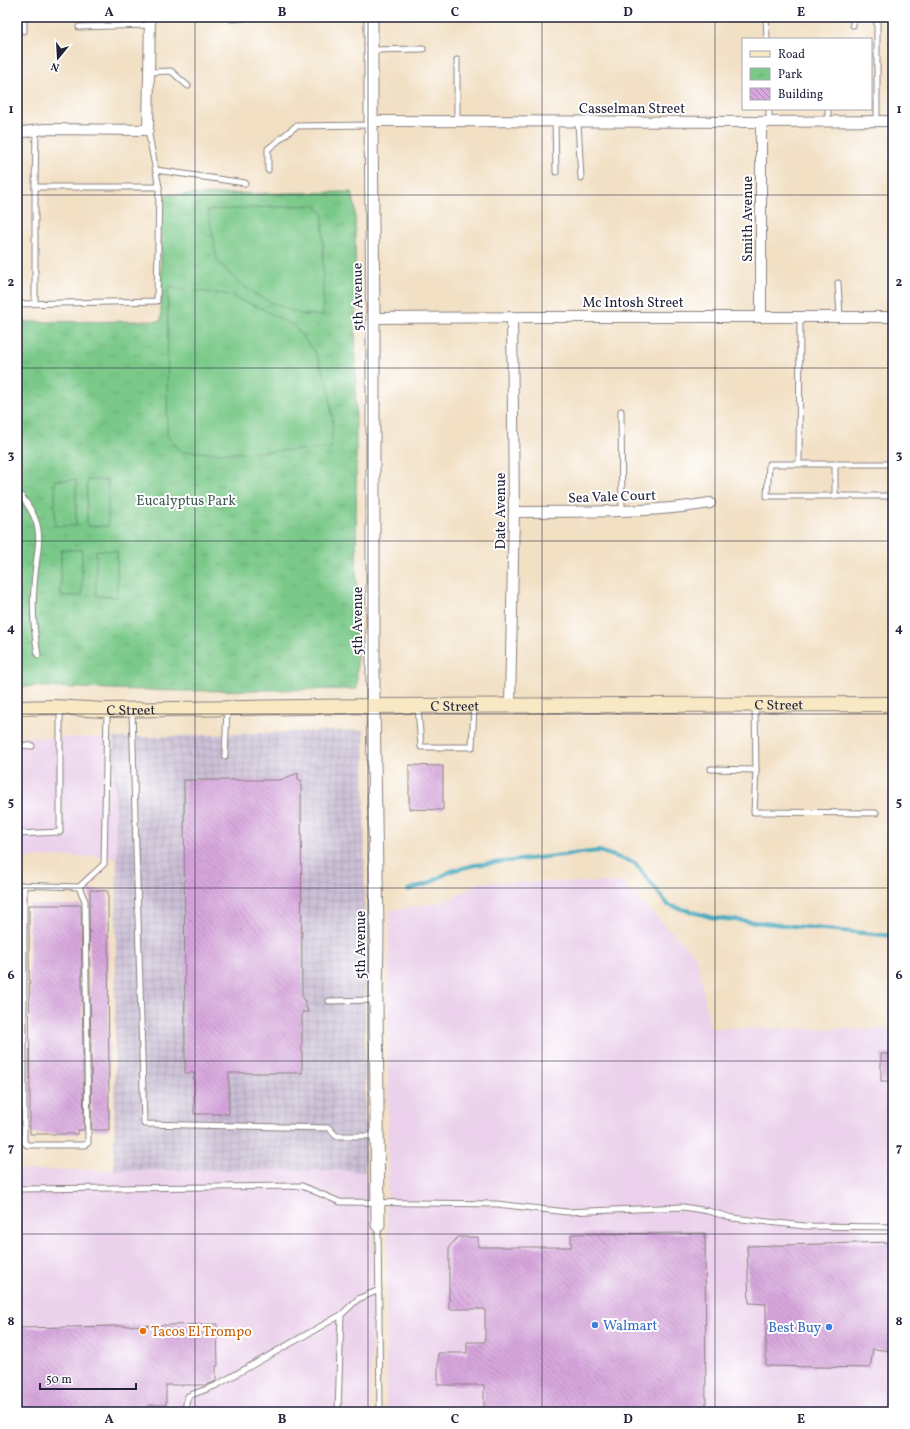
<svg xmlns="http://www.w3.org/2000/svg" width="910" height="1429" font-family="Vollkorn,serif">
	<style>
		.built { fill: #ebd1eb }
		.industrial { fill: url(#industrial-grid) }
		.park { fill: url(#park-tufts); stroke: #4e7662 }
		.garden { fill: #7ac989; stroke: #4e7662 }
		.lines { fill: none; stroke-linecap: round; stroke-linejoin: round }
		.stream { stroke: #3fa8bf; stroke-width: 4 }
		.building { fill: url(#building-back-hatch) }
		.service-casing { stroke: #8a8180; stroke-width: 7 }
		.minor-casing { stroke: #8a8180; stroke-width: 12 }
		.tertiary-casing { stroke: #8a8180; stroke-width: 15 }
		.secondary-casing { stroke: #8a8180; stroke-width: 16 }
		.service { stroke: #fff; stroke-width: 5 }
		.minor { stroke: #fff; stroke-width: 10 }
		.tertiary { stroke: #fff; stroke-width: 13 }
		.secondary { stroke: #f8e8c3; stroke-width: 14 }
		.grid { fill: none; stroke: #22223b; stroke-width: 1; stroke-opacity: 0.55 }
		.shop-dot { fill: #3f7fe0; stroke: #fff; stroke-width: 1.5 }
		.food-dot { fill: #e8710a; stroke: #fff; stroke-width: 1.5 }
		.labels { text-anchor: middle; stroke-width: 4; stroke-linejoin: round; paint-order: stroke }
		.street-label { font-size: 14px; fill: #22223b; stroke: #fff }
		.park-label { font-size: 14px; fill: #415c56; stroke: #fff }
		.shop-label { font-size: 14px; fill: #366cbe; stroke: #fff; text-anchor: start }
		.food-label { font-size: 14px; fill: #c56008; stroke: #fff; text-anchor: start }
		.neatline { fill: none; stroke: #22223b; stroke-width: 1.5 }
		.grid-label { font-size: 13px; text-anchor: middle; font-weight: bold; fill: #22223b }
	</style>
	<defs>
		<pattern id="industrial-grid" width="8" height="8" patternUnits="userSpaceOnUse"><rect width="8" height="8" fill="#cbbfd5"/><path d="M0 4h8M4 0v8" fill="none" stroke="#aea4b8"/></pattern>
		<pattern id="park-tufts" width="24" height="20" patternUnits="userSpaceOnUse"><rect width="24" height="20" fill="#7ac989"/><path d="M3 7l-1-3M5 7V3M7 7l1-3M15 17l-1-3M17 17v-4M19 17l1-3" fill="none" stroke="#69ac77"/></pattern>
		<pattern id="building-back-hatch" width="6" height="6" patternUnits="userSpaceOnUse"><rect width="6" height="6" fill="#d7a6dd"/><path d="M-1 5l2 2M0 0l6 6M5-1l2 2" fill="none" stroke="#ae87b4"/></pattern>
	</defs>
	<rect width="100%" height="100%" fill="#fff"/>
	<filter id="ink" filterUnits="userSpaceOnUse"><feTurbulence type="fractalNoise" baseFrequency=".025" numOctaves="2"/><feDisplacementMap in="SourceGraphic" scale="8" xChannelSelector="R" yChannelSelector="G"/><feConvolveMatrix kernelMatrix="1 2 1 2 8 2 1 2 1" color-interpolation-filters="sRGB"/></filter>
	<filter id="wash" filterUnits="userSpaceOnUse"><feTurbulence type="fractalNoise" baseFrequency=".012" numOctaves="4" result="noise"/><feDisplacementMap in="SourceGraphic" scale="16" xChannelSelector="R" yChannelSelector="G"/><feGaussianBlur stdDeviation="0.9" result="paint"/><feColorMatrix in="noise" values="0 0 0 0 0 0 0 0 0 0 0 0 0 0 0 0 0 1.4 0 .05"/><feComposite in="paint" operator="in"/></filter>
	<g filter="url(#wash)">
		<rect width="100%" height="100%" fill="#f2e0c4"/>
		<g class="built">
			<path d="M17 737 114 738 117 858 95 856 17 858Z"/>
			<path d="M481 882H621L697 957 710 1028 893 1029V1412H386L389 911 447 901Z"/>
			<path d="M17 1045H18L17 1170H340L365 1172 373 1226 370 1412H17Z"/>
		</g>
		<path class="industrial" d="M364 730 365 1172 340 1170H114L117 858 114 738Z"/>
		<path class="park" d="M352 192 355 207 357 689 178 691 17 686V322L161 321V195Z"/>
		<g class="garden">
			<path d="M315 205 323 214V316L301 314 282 307 260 297 238 282 217 260 208 210Z"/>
			<path d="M168 288 225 294 261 308 294 326 315 352 328 383 333 423 331 448 242 453 182 452 167 436Z"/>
			<rect x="55" y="480" width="21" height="46"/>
			<rect x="87" y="480" width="21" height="46"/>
			<rect x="61" y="550" width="21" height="46"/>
			<path d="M96 550 117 551V597L96 596Z"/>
		</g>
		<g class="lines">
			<path class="stream" d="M408 890 427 884 451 871 475 865 599 851 635 863 668 905 714 918 893 936"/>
		</g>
		<g id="blocks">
			<g class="building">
				<path d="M409 765 443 766V810L409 809Z"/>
				<path d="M298 773V780H301L302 994 308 1012H302V1073H229V1114H194V1073H185L184 780H280Z"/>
				<path d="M90 890 108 891 109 1130H92L89 905H90Z"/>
				<path d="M29 905H81L84 1130H78V1134H30Z"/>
				<rect x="881" y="1054" width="12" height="27"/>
				<path d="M705 1233 706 1412H484V1385H438V1353H467V1342H485V1309H449V1247L458 1237H478V1247H571V1234Z"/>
				<path d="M893 1242V1351L873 1349 870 1368 766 1366V1304L749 1303 747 1246Z"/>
				<path d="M217 1324 218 1366H216V1381L207 1385H166V1405H148V1412H17V1328Z"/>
			</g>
		</g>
	</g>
	<g filter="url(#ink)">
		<use href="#blocks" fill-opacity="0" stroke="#8a8180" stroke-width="1"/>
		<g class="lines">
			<defs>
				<g id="service">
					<path d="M24 17V31"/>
					<path d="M766 17 767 39"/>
					<path d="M232 19 253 17"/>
					<path d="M853 25V17"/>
					<path d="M79 27 150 25"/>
					<path d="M372 50 423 49"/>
					<path d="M457 60V122"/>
					<path d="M149 72 171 71 188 86"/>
					<path d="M769 109V122"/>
					<path d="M828 121V109"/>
					<path d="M877 121V17"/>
					<path d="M555 122 556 172"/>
					<path d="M578 122 581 178"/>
					<path d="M36 130 35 187H159"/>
					<path d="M156 170 245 183"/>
					<path d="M268 170V149L296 126 370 125"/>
					<path d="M35 187V303"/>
					<path d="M838 283 840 317"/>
					<path d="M17 304 157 301 159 187 148 130"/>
					<path d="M800 317 799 464H769L767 496H893"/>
					<path d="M621 411 622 511"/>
					<path d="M799 464H893"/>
					<path d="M835 464V496"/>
					<path d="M17 491C50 529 36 543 34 587 32 610 34 632 38 655"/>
					<path d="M755 705 756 770 754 812 876 813"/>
					<path d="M418 707 421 747H472L474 707"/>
					<path d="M132 710 144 1124 329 1128 336 1136H376"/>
					<path d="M17 745 32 746"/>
					<path d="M225 756 227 709"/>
					<path d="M711 769 756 770"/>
					<path d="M17 834 60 832V708"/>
					<path d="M17 885 79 887 104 864 107 711"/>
					<path d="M24 886V1142L27 1145H84L88 1143 85 901 79 887"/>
					<path d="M329 1001 375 1000"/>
					<path d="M17 1189 302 1186 340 1202 497 1204 567 1212 683 1207 708 1211 732 1218 805 1226 893 1227"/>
					<path d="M378 1225 380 1412"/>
					<path d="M186 1412 185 1408 188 1396 215 1386 341 1315"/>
					<path d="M338 1412 341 1315 358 1299 379 1290"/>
				</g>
				<g id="minor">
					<path d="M371 121 761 122 893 121"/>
					<path d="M761 122V316"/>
					<path d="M17 133 45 129 148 130 150 17"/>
					<path d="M373 318 538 317H893"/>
					<path d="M514 512C579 511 646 514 710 503"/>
					<path d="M510 705 514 512 512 317"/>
				</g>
				<path id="tertiary" d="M371 17V121L373 318V706L377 930 376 1000 378 1225"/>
				<g id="secondary">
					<path id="s1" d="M17 708 55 707 103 710 373 706 893 704"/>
				</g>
			</defs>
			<use href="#service" class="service-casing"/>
			<use href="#minor" class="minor-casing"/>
			<use href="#tertiary" class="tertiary-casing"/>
			<use href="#secondary" class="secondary-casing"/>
			<use href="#service" class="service"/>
			<use href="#minor" class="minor"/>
			<use href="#tertiary" class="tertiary"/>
			<use href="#secondary" class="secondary"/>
		</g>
	</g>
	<path class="grid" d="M195 17V1412M368 17V1412M542 17V1412M715 17V1412M17 195H893M17 368H893M17 541H893M17 714H893M17 888H893M17 1061H893M17 1234H893"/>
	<g class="shop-dot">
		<circle cx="595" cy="1325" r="4"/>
		<circle cx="829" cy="1327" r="4"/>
	</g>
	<circle class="food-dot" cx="143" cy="1331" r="4"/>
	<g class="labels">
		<g class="street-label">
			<text x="632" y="113">Casselman Street</text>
			<text transform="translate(747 219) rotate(-90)" y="5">Smith Avenue</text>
			<text transform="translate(357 297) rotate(-91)" y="5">5th Avenue</text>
			<text x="633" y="307">Mc Intosh Street</text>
			<text transform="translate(612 496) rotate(-2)" y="5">Sea Vale Court</text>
			<text transform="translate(500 511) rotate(-90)" y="5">Date Avenue</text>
			<text transform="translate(357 621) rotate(-90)" y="5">5th Avenue</text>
			<text dy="5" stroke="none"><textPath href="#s1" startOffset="762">C Street</textPath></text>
			<text dy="5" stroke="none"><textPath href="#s1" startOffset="438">C Street</textPath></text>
			<text dy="5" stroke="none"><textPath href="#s1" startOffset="114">C Street</textPath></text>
			<text transform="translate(360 945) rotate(-90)" y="5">5th Avenue</text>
		</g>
		<g class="park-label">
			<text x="186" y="505">Eucalyptus Park</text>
		</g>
		<g class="shop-label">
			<text x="603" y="1330">Walmart</text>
			<text x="821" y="1332" text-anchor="end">Best Buy</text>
		</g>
		<g class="food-label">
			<text x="151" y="1336">Tacos El Trompo</text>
		</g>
	</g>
	<rect width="910" height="1429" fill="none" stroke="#fff" stroke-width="44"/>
	<rect x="742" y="38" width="130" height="72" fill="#ffffff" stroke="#a7a7b1"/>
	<rect x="750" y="51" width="20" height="6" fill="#f8e8c3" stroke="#a7a7b1"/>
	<text x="778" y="58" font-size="12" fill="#22223b">Road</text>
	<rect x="750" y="68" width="20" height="12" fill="url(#park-tufts)" stroke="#a7a7b1"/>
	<text x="778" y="78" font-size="12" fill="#22223b">Park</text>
	<rect x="750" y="88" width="20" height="12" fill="url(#building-back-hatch)" stroke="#a7a7b1"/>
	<text x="778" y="98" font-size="12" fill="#22223b">Building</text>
	<g transform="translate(58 58) rotate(198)" stroke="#ffffff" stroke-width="3" paint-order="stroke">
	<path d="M0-3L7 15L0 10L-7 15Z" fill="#22223b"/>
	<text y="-6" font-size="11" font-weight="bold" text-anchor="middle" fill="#22223b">N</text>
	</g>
	<path d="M40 1383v6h96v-6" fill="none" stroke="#22223b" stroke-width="2"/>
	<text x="46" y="1383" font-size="12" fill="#22223b" stroke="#ffffff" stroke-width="3" paint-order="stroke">50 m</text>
	<rect x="22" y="22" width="866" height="1385" class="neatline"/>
	<g class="grid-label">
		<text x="109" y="16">A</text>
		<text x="282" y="16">B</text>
		<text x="455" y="16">C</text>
		<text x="628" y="16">D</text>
		<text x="801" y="16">E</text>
		<text x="11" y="113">1</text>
		<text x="899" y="113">1</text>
		<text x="11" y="286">2</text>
		<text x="899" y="286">2</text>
		<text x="11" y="459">3</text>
		<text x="899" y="459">3</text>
		<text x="11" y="632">4</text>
		<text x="899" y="632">4</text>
		<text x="11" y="806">5</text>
		<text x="899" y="806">5</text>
		<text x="11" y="979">6</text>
		<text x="899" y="979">6</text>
		<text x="11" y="1152">7</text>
		<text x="899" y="1152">7</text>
		<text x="11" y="1325">8</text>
		<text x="899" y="1325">8</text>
		<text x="109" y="1423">A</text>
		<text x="282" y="1423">B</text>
		<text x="455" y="1423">C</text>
		<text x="628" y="1423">D</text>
		<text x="801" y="1423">E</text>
	</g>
</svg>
